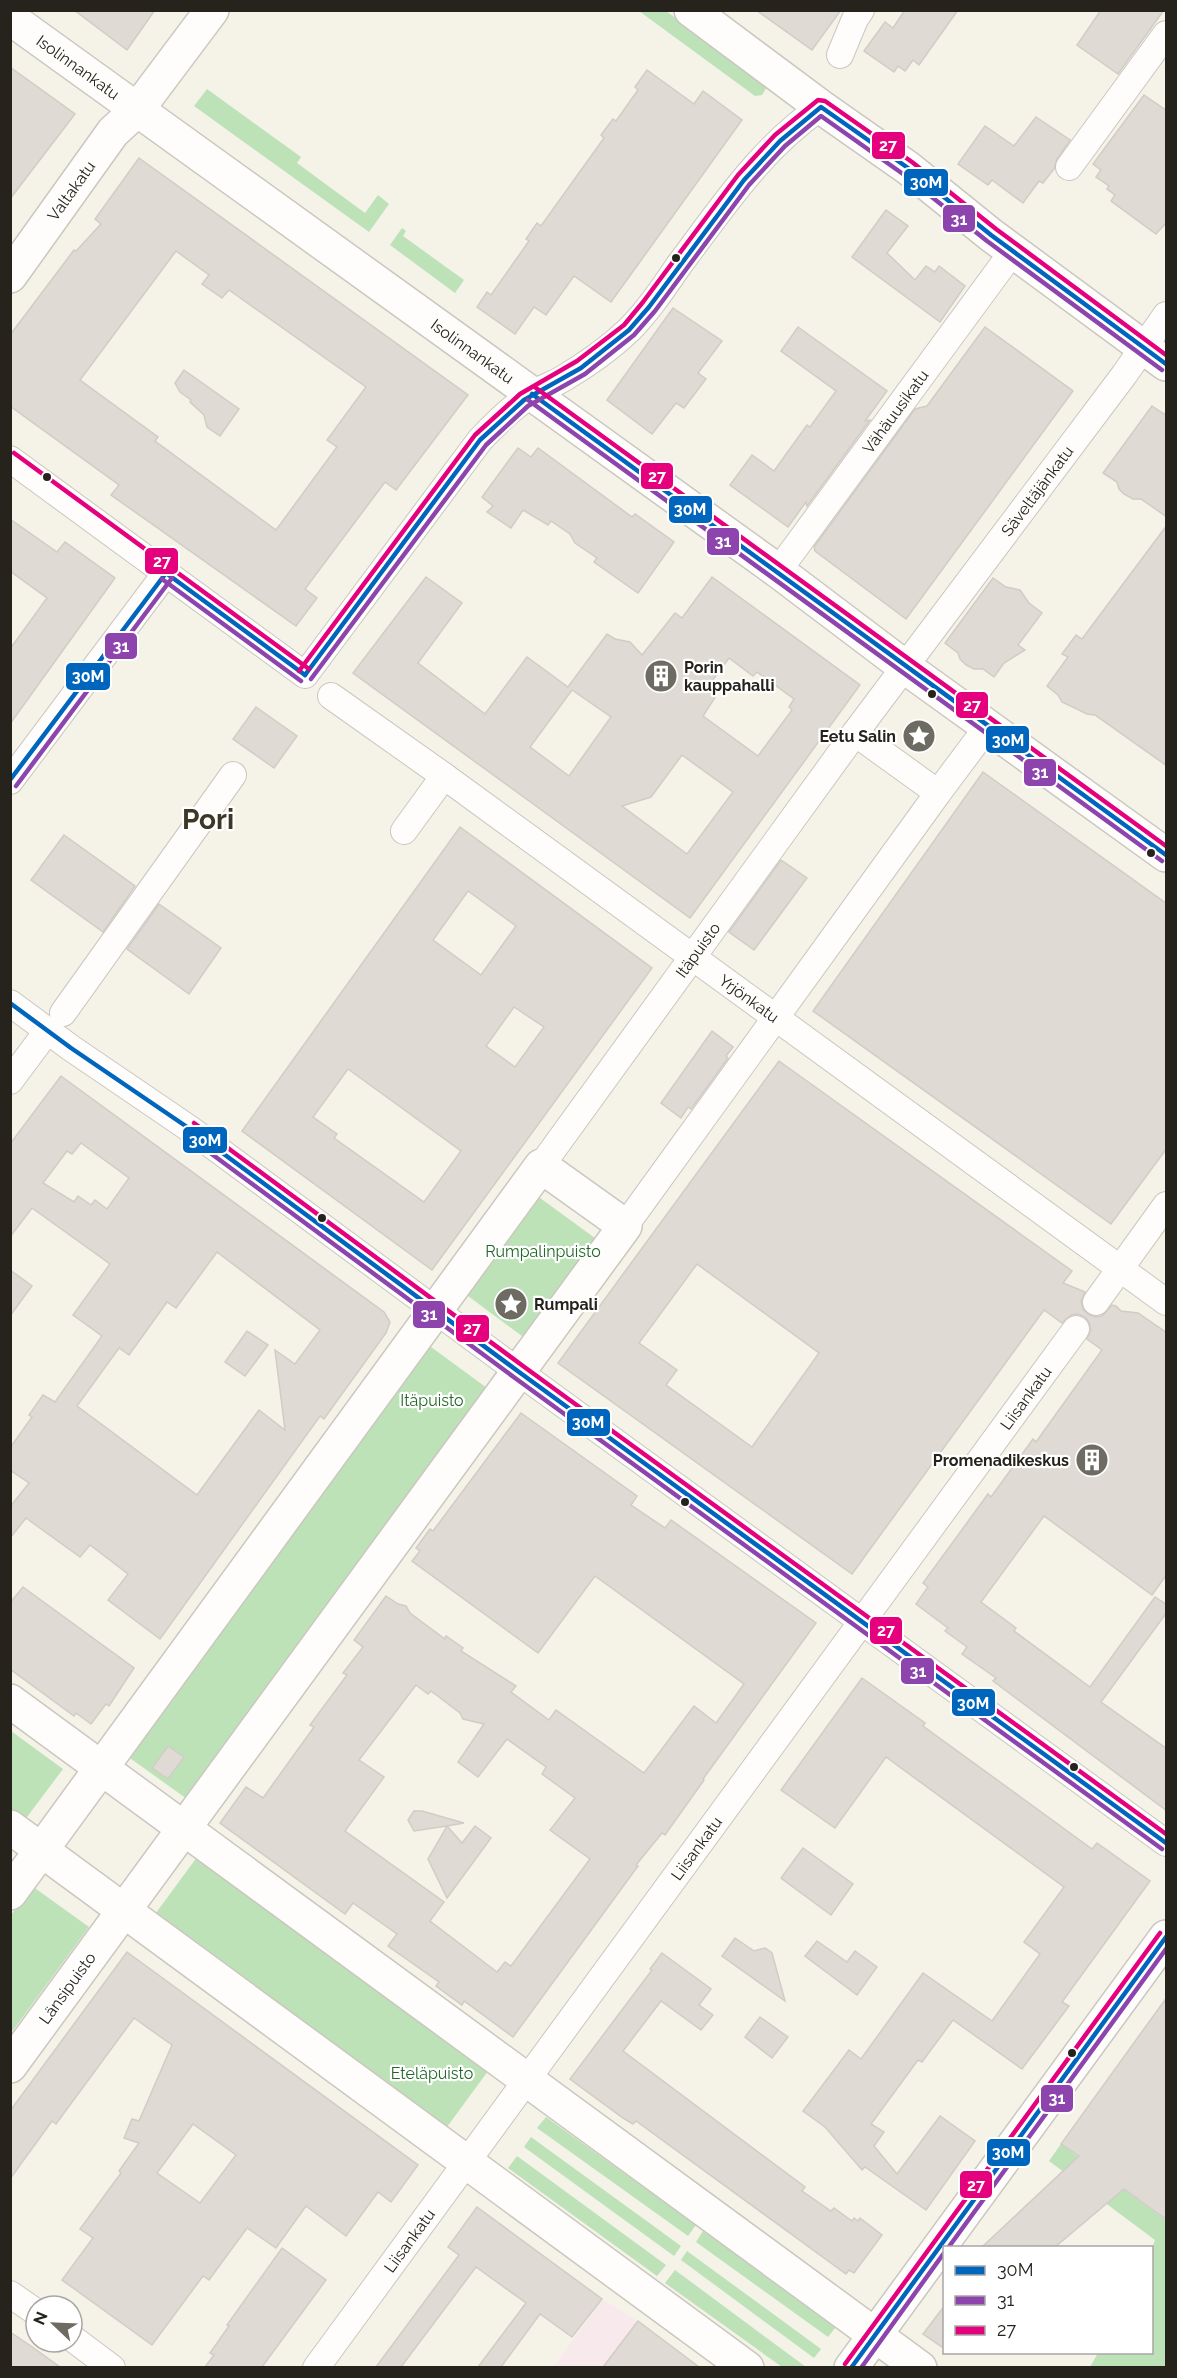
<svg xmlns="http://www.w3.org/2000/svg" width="1177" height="2378" font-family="Raleway,sans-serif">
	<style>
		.education { fill: #f8eaec }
		.green { fill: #bde2b8 }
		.building { fill: #dfdad4; stroke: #d1ccc5; stroke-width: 1.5; fill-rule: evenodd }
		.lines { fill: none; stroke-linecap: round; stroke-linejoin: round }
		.street-casing { stroke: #cac7bf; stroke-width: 28 }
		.secondary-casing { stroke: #cac7bf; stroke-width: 36 }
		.street { stroke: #fefdfc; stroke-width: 26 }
		.secondary { stroke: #fefdfc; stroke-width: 33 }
		.bus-1-casing { stroke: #fff; stroke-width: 9 }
		.bus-2-casing { stroke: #fff; stroke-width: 9 }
		.bus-3-casing { stroke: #fff; stroke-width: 9 }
		.bus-1 { stroke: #0065bd; stroke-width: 4.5 }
		.bus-2 { stroke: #8e44ad; stroke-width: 4.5 }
		.bus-3 { stroke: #e5007d; stroke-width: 4.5 }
		.bus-dot { fill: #25231c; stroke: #fff; stroke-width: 2 }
		.labels { text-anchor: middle; stroke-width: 4.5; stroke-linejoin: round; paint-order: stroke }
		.street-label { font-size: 16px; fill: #25231c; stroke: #fff }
		.poi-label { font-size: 16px; font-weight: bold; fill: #25231c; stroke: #fff; text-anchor: start }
		.park-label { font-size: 16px; fill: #236728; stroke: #fff }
		.town-label { font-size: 28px; font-weight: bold; fill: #3d3728; stroke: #fff }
		.line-badge { stroke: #fff; stroke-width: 2 }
		.badge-label { font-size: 16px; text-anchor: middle; font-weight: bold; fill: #fff }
	</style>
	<rect width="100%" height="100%" fill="#f5f2e8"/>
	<path class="education" d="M602 2299 638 2321 699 2367 553 2368Z"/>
	<g class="green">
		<path d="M639 11H666L768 85 762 95 755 96Z"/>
		<path d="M207 89 301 157 297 163 365 213 378 195 389 204 369 232 194 106Z"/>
		<path d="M402 228 406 231 403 236 464 280 455 293 390 245Z"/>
		<path d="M536 1195 599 1241 526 1339 464 1293Z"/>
		<path d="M427 1344 487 1388 187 1799 127 1756Z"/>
		<path d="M11 1731 63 1769 24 1821 11 1811Z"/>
		<path d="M200 1853 491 2067 444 2131 153 1917Z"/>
		<path d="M32 1886 89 1927 11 2033V1915Z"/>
		<path d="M546 2117 696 2225 688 2236 537 2128Z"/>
		<path d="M531 2137 681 2246 674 2256 524 2147Z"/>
		<path d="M1061 2144 1166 2220V2367H1090L1098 2353 1152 2352V2248L1155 2240 1049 2161Z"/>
		<path d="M517 2156 666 2265 657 2276 508 2168Z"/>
		<path d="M703 2231 836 2327 828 2337 696 2242Z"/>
		<path d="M687 2251 821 2349 814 2358 681 2260Z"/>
		<path d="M675 2270 806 2367H782L665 2283Z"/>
	</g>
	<g class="building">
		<path d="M74 10H155L127 50Z"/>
		<path d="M756 10H841L812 50Z"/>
		<path d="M905 10H958L919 65 913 60 905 71 898 66 894 72 864 51 885 22 893 28Z"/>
		<path d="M1101 10H1164L1118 74 1077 45Z"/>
		<path d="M10 67 75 114 10 199Z"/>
		<path d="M647 70 694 104 703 91 742 120 611 302 574 276 546 315 534 307 515 334 477 307 487 292 491 295 529 241 526 239 537 223 541 226 604 138 601 135 613 119 616 121 638 90 635 87Z"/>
		<path d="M1144 95 1167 111V222L1156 234 1111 201 1115 195 1107 189 1109 186 1096 177 1101 170 1093 164Z"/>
		<path d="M1036 117 1070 140 1057 159 1054 169 1043 183 1039 181 1023 203 992 180 988 185 958 164 985 126 1014 146Z"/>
		<path d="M139 158 468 395 396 490 385 482 305 589 317 598 296 626 111 495 119 485 10 406V335L74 250 76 251 101 224 95 219ZM176 251 209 275 202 284 222 298 229 290 366 387 327 440 337 447 276 530 155 441 158 437 80 380Z"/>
		<path d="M886 210 908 226 887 253 915 280 926 266 935 272 939 266 965 286 940 322 852 257Z"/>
		<path d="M673 308 722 341 698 373 706 379 684 408 676 403 652 434 607 400Z"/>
		<path d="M798 327 887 391 865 421 870 420 807 506 806 502 788 527 730 485 752 455 774 471 807 425 810 427 836 391 781 351Z"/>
		<path d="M985 327 1073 391 906 619 815 551 814 547 915 409 927 406Z"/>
		<path d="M184 370 239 409 220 436 207 427 204 415 190 402 191 400 180 392 175 383Z"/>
		<path d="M1152 406 1167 416V517L1141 499H1133L1124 494 1119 489 1117 482 1103 473Z"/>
		<path d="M518 448 531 457 538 448 632 517 635 514 674 542 638 593 594 562 597 558 575 543 570 534 551 521 548 525 523 510 511 528 487 512 493 506 482 497Z"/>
		<path d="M10 519 57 552 65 542 115 578 10 724V649L47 598 10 571Z"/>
		<path d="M1167 525V766L1095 715 1087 714 1062 702 1058 695 1047 686 1068 657 1062 654 1076 635 1082 639Z"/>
		<path d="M426 577 462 603 418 663 485 714 527 657 568 687 607 634 615 639 630 642 642 655 675 613 682 618 712 577 860 685 690 918 353 673ZM729 658 753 676 757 672 794 699 789 707 792 710 758 756 703 716 716 696 706 689ZM572 690 611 717 569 776 530 747ZM682 755 733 792 687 854 622 806 651 797Z"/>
		<path d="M993 578 1006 587 1020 590 1029 603 1042 613 1018 645 1025 650 1004 663 994 677 983 669H974L966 665 960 659 958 653 945 643Z"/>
		<path d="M256 707 297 736 274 768 233 739Z"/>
		<path d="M983 772 1167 904V1148L1111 1224 813 1011Z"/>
		<path d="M460 827 652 968 432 1270 242 1131ZM468 891 516 926 481 975 433 940ZM514 1007 544 1027 515 1067 486 1046ZM348 1069 461 1151 424 1202 334 1138 337 1134 313 1117Z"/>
		<path d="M64 835 135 886 103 932 31 880Z"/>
		<path d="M781 860 807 878 754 950 729 932Z"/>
		<path d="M159 904 221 948 189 994 127 949Z"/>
		<path d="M712 1031 733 1047 726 1056 728 1058 691 1109 688 1107 681 1118 661 1103Z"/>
		<path d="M779 1061 1072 1271 1063 1283 1085 1292 1081 1301 1083 1309 1088 1314 1095 1317 1102 1316 1112 1305 1116 1306 1121 1311 1138 1313 1167 1333V1574L1152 1595 1044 1516 981 1602 1016 1628 1014 1631 1090 1687 1155 1597 1167 1605V1612L1101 1702 1167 1749V1811L993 1681 996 1678 962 1654 967 1647 945 1631 948 1628 916 1604 928 1587 923 1583 988 1494 991 1497 1033 1439 1036 1442 1102 1350 1087 1339 1091 1330 1089 1322 1085 1317 1078 1314 1071 1315 1062 1323 1044 1310 852 1574 558 1363ZM697 1264 819 1353 752 1447 666 1385 677 1370 639 1343Z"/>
		<path d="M61 1076 384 1312 390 1322 386 1333 324 1419 320 1416 160 1639 108 1600 128 1574 90 1545 80 1557 26 1518 10 1538V1507L29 1483 10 1470V1448L32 1417 29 1415 43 1395 55 1402 102 1336 73 1315 110 1264 32 1208 10 1237V1144ZM81 1143 129 1178 107 1209 95 1200 91 1205 78 1196 74 1202 43 1183 67 1151 72 1154ZM217 1252 320 1330 295 1364 275 1350 285 1430 259 1410 197 1495 77 1406 119 1348 129 1355 167 1302 176 1308Z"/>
		<path d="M10 1270 32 1286 10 1316Z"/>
		<path d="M247 1331 268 1345 245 1376 225 1362Z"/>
		<path d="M521 1413 637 1496 631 1505 665 1528 671 1520 816 1623 703 1779 704 1780 665 1835 662 1833 636 1865 638 1866 513 2037 464 2001 462 2005 436 1986 439 1982 388 1946 397 1934 353 1903 345 1914 220 1823 246 1787 263 1798 314 1727 310 1725 347 1675 343 1673 363 1647 354 1640 386 1596 398 1604 406 1606 410 1613 445 1639 446 1636 463 1648 461 1651 516 1686 511 1692 549 1720 556 1710 644 1773 694 1706 716 1723 744 1684 595 1576 538 1653 412 1561 420 1551 416 1548 430 1529 433 1531ZM416 1685 428 1694 431 1691 460 1713 463 1719 484 1724 458 1762 478 1777 507 1739 546 1767 542 1774 575 1798 550 1830 590 1859 511 1966 505 1962 497 1972 430 1921 444 1902 345 1831 384 1777 359 1760Z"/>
		<path d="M23 1587 134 1668 109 1706 106 1704 91 1724 76 1713 74 1716 10 1669V1603Z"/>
		<path d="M862 1678 925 1723 923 1726 1092 1849 1097 1843 1150 1881 1062 2002 1069 2006 1022 2069 953 2020 922 2062 918 2060 871 2124 884 2132 874 2146 897 2174 940 2116 975 2141 926 2210 865 2167 862 2170 825 2127 803 2111 849 2050 861 2059 923 1973 992 2021 1040 1954 1024 1942 1064 1887 886 1757 835 1828 781 1790Z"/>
		<path d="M168 1746 184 1757 168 1779 152 1768Z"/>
		<path d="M414 1811H422L464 1823 447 1826 462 1843 475 1826 491 1838 447 1898 428 1859 447 1826 414 1831 408 1820Z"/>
		<path d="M803 1848 853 1884 831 1915 781 1878Z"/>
		<path d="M735 1938 754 1951 765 1948 772 1953 785 2001 722 1956Z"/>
		<path d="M817 1941 847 1962 855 1951 877 1967 857 1995 805 1956Z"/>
		<path d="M127 1952 418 2165 391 2202 378 2192 346 2236 306 2206 276 2248 247 2228 209 2280 203 2276 152 2345 62 2280 93 2238 80 2229 121 2173 119 2171 139 2143 124 2138 132 2119 139 2121 172 2045 134 2018 56 2124 52 2121 10 2179V2111ZM193 2124 236 2155 200 2203 157 2173Z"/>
		<path d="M662 1953 711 1989 699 2005 713 2015 701 2030 661 2001 623 2051 805 2187 802 2191 831 2211 834 2208 852 2221 854 2218 858 2221 860 2218 882 2235 854 2273 849 2270 846 2274 636 2121 633 2124 623 2118 570 2079 652 1970 650 1969Z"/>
		<path d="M1167 1997V2220L1124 2189 1055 2247H982L1079 2156 1061 2144Z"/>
		<path d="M760 2017 788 2037 772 2058 745 2037Z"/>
		<path d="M477 2207 602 2299 572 2337 540 2314 501 2367H478L526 2303 476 2267 401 2367H376L459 2255 448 2247Z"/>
		<path d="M282 2248 326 2280 262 2367H205L214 2355 210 2353 229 2326 227 2325Z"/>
		<path d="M945 2305V2349L923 2334Z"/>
		<path d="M638 2321 699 2367H603Z"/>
		<path d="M10 2332 31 2346 60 2367H10Z"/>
	</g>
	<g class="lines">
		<defs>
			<g id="street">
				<path d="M840 55 855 19 861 10"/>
				<path d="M1069 167 1166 34"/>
				<path d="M10 459 305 675 480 440C496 423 512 407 531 395 541 388 553 385 564 378 586 365 610 348 629 330 648 311 664 287 679 265 722 208 761 148 821 107"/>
				<path id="s1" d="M778 571 1013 251"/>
				<path id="s2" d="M331 696 444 776 1166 1302"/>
				<path id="s3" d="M988 726 938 793 855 733 1124 375 1166 315"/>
				<path d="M10 781 166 573"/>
				<path d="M404 831 444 776"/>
				<path d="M10 1003 71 1048 190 1129 519 1372 1166 1843"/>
				<path d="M63 1013 233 775"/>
				<path d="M10 1081 48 1030"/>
				<path id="s4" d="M541 1166 855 733"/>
				<path d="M625 1226 938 793"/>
				<path d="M1096 1302 1166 1205"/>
				<path d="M10 2294 36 2312"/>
				<path d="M72 2338 112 2368"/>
				<path id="s5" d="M316 2368 1076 1329"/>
			</g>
			<g id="secondary">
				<path d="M691 10 821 107 908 168 991 235 1166 364"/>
				<path id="s6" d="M10 18 778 571 905 667 1166 855"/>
				<path id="s7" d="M10 276 113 132 137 110 212 10"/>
				<path d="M10 1701 920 2368"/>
				<path d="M10 1827 747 2368"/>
				<path d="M10 1893 541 1166 625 1226 10 2066"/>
				<path d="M851 2368 1166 1937"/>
			</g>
		</defs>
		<use href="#street" class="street-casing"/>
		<use href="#secondary" class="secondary-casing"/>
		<use href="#street" class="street"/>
		<use href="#secondary" class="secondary"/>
		<defs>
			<g id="bus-1">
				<path d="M532 394 1166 855"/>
				<path d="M166 573 305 675"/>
				<path d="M305 675 480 440 524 400 581 368 629 330 649 307 744 180 780 141 821 107 908 168 991 235 1166 364"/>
				<path d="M10 780 166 573"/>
				<path d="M10 1003 71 1048 190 1129 519 1372 1166 1843"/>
				<path d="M851 2368 1166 1937"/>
			</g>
			<g id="bus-2">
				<path d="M528 400 1162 861"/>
				<path d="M162 579 301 681"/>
				<path d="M311 679 486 445 528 406 585 374 634 335 655 311 749 185 785 146 821 116 903 174 987 241 1162 370"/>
				<path d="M16 786 172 578"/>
				<path d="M186 1135 515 1378 1162 1849"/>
				<path d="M948 2248 1166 1949"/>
				<path d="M861 2368 944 2253"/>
			</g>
			<g id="bus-3">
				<path d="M536 388 1166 846"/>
				<path d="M14 453 309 669"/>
				<path d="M299 671 475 435 520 394 577 361 624 325 643 302 738 175 775 135 818 100 825 101 912 162 996 229 1166 355"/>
				<path d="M194 1123 523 1366 1166 1834"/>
				<path d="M845 2364 1160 1933"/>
			</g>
		</defs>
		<use href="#bus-1" class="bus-1-casing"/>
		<use href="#bus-2" class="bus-2-casing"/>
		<use href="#bus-3" class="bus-3-casing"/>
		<use href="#bus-1" class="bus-1"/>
		<use href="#bus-2" class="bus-2"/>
		<use href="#bus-3" class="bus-3"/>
	</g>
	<defs>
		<symbol id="building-disc" viewBox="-11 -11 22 22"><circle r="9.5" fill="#6e6b63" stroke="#fff"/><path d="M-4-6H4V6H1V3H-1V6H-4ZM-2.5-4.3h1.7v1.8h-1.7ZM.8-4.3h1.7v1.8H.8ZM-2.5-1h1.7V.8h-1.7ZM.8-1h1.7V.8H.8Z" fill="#fff"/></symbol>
		<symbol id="sight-disc" viewBox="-11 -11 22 22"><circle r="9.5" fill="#6e6b63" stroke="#fff"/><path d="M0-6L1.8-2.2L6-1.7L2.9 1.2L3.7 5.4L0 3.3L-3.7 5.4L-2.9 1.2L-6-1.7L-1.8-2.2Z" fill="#fff"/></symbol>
	</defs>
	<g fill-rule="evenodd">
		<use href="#building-disc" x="642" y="657" width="38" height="38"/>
		<use href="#sight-disc" x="900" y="717" width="38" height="38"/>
		<use href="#sight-disc" x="492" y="1285" width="38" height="38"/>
		<use href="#building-disc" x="1073" y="1441" width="38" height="38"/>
	</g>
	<g class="bus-dot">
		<circle cx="676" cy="258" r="5"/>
		<circle cx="47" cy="477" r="5"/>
		<circle cx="932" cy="694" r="5"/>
		<circle cx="1151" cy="853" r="5"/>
		<circle cx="322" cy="1218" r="5"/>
		<circle cx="685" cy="1502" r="5"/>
		<circle cx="1074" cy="1767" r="5"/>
		<circle cx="1072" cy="2053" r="5"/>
	</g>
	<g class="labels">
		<g class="street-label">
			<text dy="6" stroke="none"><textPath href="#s6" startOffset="84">Isolinnankatu</textPath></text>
			<text dy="6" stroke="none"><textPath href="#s7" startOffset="105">Valtakatu</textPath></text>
			<text dy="6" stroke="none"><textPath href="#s6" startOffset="570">Isolinnankatu</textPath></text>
			<text dy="6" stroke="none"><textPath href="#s1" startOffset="198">Vähäuusikatu</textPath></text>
			<text dy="6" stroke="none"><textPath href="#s3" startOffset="489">Säveltäjänkatu</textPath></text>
			<text dy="6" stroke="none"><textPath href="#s4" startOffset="267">Itäpuisto</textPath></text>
			<text dy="6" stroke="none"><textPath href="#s2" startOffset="516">Yrjönkatu</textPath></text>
			<text dy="6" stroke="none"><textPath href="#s5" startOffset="1202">Liisankatu</textPath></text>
			<text dy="6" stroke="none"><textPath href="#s5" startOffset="644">Liisankatu</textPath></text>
			<text transform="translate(67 1988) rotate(-54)" y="6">Länsipuisto</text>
			<text dy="6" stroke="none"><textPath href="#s5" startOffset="158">Liisankatu</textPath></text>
		</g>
		<g class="poi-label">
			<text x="684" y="673">Porin<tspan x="684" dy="18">kauppahalli</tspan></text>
			<text x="896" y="742" text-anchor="end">Eetu Salin</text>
			<text x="534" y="1310">Rumpali</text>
			<text x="1069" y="1466" text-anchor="end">Promenadikeskus</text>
		</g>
		<g class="park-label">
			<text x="543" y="1257">Rumpalinpuisto</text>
			<text x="432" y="1406">Itäpuisto</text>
			<text x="432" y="2079">Eteläpuisto</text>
		</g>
		<g class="town-label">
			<text x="208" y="829">Pori</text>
		</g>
	</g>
	<g class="line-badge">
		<rect x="871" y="131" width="35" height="29" rx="6" fill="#e5007d"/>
		<rect x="903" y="168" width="46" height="29" rx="6" fill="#0065bd"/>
		<rect x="942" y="204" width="34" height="29" rx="6" fill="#8e44ad"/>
		<rect x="640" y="462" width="34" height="28" rx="6" fill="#e5007d"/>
		<rect x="668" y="495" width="45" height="29" rx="6" fill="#0065bd"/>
		<rect x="706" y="527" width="34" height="29" rx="6" fill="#8e44ad"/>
		<rect x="144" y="547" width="35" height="28" rx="6" fill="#e5007d"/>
		<rect x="104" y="632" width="34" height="28" rx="6" fill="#8e44ad"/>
		<rect x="65" y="662" width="46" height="29" rx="6" fill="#0065bd"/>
		<rect x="955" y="691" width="34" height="28" rx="6" fill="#e5007d"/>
		<rect x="985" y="725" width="45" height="29" rx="6" fill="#0065bd"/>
		<rect x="1023" y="758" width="34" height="29" rx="6" fill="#8e44ad"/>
		<rect x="182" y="1126" width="46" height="28" rx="6" fill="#0065bd"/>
		<rect x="412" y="1300" width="34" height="29" rx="6" fill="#8e44ad"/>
		<rect x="455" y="1314" width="35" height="29" rx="6" fill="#e5007d"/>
		<rect x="566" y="1408" width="45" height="29" rx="6" fill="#0065bd"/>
		<rect x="869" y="1616" width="34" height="29" rx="6" fill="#e5007d"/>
		<rect x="900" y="1657" width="35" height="28" rx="6" fill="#8e44ad"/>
		<rect x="951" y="1688" width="45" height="29" rx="6" fill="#0065bd"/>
		<rect x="1040" y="2084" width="34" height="29" rx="6" fill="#8e44ad"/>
		<rect x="986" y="2138" width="45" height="29" rx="6" fill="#0065bd"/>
		<rect x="959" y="2170" width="34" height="29" rx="6" fill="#e5007d"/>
	</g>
	<g class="badge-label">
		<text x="888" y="151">27</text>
		<text x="926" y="188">30M</text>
		<text x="959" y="225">31</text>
		<text x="657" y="482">27</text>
		<text x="690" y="515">30M</text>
		<text x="723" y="547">31</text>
		<text x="162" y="567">27</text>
		<text x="121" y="652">31</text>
		<text x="88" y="682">30M</text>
		<text x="972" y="711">27</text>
		<text x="1008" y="746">30M</text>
		<text x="1040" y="778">31</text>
		<text x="205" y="1146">30M</text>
		<text x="429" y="1320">31</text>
		<text x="472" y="1334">27</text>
		<text x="588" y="1428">30M</text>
		<text x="886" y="1636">27</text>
		<text x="918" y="1677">31</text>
		<text x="973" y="1709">30M</text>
		<text x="1057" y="2104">31</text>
		<text x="1008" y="2158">30M</text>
		<text x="976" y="2191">27</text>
	</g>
	<rect width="1177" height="2378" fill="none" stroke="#25231c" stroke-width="24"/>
	<rect x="943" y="2246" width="210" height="108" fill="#ffffff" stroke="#a8a7a4" stroke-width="1.5"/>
	<rect x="955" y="2266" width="30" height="9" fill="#0065bd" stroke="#a8a7a4" stroke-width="1.5"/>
	<text x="997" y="2276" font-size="18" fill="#25231c">30M</text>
	<rect x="955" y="2296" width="30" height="9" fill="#8e44ad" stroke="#a8a7a4" stroke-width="1.5"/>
	<text x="997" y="2306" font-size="18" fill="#25231c">31</text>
	<rect x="955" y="2326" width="30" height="9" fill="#e5007d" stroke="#a8a7a4" stroke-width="1.5"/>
	<text x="997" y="2336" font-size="18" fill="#25231c">27</text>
	<g transform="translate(54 2324) rotate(293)"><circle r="28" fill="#ffffff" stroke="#a8a7a4" stroke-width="1.5"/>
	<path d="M0-4.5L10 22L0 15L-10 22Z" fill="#6e6b63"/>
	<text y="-9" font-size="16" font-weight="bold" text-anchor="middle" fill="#25231c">N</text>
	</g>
</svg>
